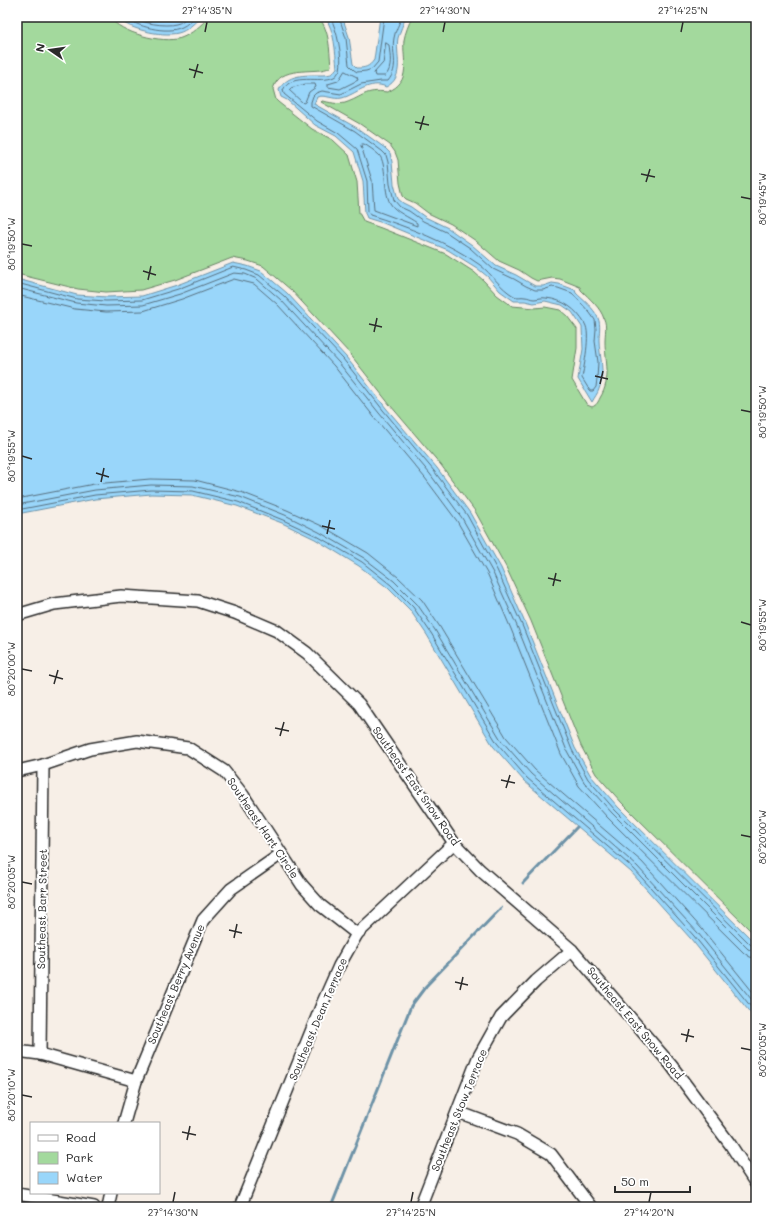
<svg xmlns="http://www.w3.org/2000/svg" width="773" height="1224" font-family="Mali,sans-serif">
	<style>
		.green { fill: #a3d99d; stroke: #678264 }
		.water { fill: #99d6fa; stroke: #6d92a7 }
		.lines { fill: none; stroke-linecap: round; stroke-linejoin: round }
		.shore { stroke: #576f7e; stroke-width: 1 }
		.stream { stroke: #6d92a7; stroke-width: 3 }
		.minor-casing { stroke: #2b2b2b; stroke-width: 14 }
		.minor { stroke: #fff; stroke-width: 11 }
		.ticks { fill: none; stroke: #2b2b2b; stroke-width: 1.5 }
		.labels { text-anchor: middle; stroke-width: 4; stroke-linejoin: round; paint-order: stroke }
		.street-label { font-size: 11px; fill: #2b2b2b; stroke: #fff }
		.neatline { fill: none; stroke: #2b2b2b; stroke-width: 1.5 }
		.ticks-label { font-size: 10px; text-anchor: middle; fill: #2b2b2b }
	</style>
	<rect width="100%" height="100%" fill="#f7efe7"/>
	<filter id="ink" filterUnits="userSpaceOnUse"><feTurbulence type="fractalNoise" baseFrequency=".025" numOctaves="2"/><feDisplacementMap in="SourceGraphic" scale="8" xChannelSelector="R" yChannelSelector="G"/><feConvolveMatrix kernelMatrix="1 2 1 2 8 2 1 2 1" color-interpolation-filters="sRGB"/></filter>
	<g filter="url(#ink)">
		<path class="green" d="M17 17H109C121 33 162 44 181 38 192 34 201 25 209 17H319C330 33 329 47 331 66 324 75 289 65 277 81 275 83 274 87 273 89L276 100 278 102 312 129 333 140 349 155 357 182 359 213 364 222 381 228 446 254 474 272 484 281 497 295 512 306 535 308 545 307 560 310 567 316 577 329V348L572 380 587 405 592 407C597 405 598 402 600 398 612 378 605 362 605 341 605 333 607 326 604 319 601 308 589 298 581 290L580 287 560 279 552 278 537 281 531 278 519 270 499 261 476 241 451 224 428 213 415 203 406 199 403 196 400 183 398 160 395 152 390 145 360 124 321 102 322 101C329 102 338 105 345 103 363 97 365 89 387 92 413 82 402 60 404 40 405 33 409 24 412 17H756V936L622 803 596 774 581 746 531 621 506 567 475 511 441 465 390 405 350 354 291 290 263 266 248 261 232 258 175 280 141 290 106 292 78 289 17 274Z"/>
		<g class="water">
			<path d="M116 17H201C194 23 187 31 178 33 161 37 127 29 116 17Z"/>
			<path d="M325 17H342L343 19 349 37 353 64 357 68C365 68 369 67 374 60L380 17H406C403 24 400 31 398 38 395 54 406 77 386 87 370 79 355 95 342 98 333 100 325 94 317 97L314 104 357 128 385 148 390 153 392 162 394 184 398 199 403 203 411 207 425 217 448 228 472 245 496 266 516 275 528 282 535 286H543L552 283 559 284 575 290 576 293C583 300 594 308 598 318 601 325 599 333 599 340 599 356 606 373 599 389 598 393 594 398 592 402L578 379 583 349 582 327 572 312 562 305 545 301 534 303 525 301H514L500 291 488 277 477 268 448 250 383 223 367 218 365 213 363 181 354 152 336 136 315 125 287 100 281 97 279 90C287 74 305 75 321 75 325 75 330 75 333 73 335 71 335 69 337 68 335 50 335 32 325 17Z"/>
			<path d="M233 263 247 266 261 271 287 293 346 357 386 408 437 468 470 513 501 568 525 623 575 748 591 776 618 807 756 944V1020L691 939 631 872 524 781 493 746 427 635 410 610 388 588 359 566 315 539 282 523 237 506 192 495 151 494 95 499 17 514V279L77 295 107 297 142 296 177 285Z"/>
		</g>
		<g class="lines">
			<g class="shore">
				<path d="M122 17C137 26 166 35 182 27 187 25 191 20 195 17"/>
				<path d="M131 17C142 23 165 27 176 24 181 23 184 20 187 17"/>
				<path d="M330 17C337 28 343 58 340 70 338 72 337 76 334 77 320 84 292 72 283 90L284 94 317 121 338 133 357 149 367 181 368 211 370 215C406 226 450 243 480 265 492 274 500 288 514 296 517 298 521 296 525 297 528 297 531 299 534 299 538 299 542 297 546 298 564 300 576 309 585 324 591 334 584 366 582 378L590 391H593L596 387 597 379 598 362 595 341 596 329 595 320 590 313 572 293 558 288 552 287 543 290H535L526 286 514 279 493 269 470 248 446 232 423 221 409 211 400 207 394 200 390 184 388 162 386 155 382 151 355 131 311 106V102L313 96 316 93 322 91 341 94 361 84 381 81H388C400 66 391 54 394 38 395 31 399 24 402 17"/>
				<path d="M339 17 346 38 349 65 354 70 357 72 366 71 372 69 378 62 384 17"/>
				<path d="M386 43 389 45C390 55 393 69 385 76H375L374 73 383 63Z"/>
				<path d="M345 71 357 77 358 80 340 89 328 87V84L338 81Z"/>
				<path d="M306 84H315L316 87 309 92 305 102 303 103 289 90 291 88Z"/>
				<path d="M362 144H364C369 147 375 151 379 155 387 163 383 190 390 203 395 212 409 217 417 223V226L374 210 372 180 361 146Z"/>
				<path d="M17 283 77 299 106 301 142 300 178 289 233 267 246 270 259 275 284 296 343 359 383 410 434 471 467 515 497 570 522 625 572 750 588 779 615 810 751 945 756 946"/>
				<path d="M17 288 76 303 106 306 143 305 180 294 234 273 245 274 257 279 281 300 339 363 379 413 430 474 462 518 493 573 517 626 567 751 584 782 612 813 748 949 756 952"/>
				<path d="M17 295 75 309 106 312 143 311 182 299 234 279 254 284 277 304 334 366 374 417 425 478 457 521 488 575 511 629 561 754 579 786 607 817 744 953 750 957 756 958"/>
				<path d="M17 499 94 484 150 479 195 480 241 492 287 510 322 526 368 553 398 577 422 600 440 627 506 737 535 770 642 862 702 929 756 996"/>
				<path d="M17 505 95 490 151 485 193 486 240 497 285 515 319 532 364 558 394 581 417 604 435 630 501 740 531 774 637 866 698 933 756 1005"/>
				<path d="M17 510 95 495 151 490 193 491 238 502 283 520 317 536 362 562 391 585 413 607 431 633 497 743 527 778 634 869 694 936 756 1013"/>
			</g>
			<g class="stream">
				<path d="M523 883 577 827"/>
				<path d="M331 1207 411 1006 426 986 501 908"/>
			</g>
			<defs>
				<g id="minor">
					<path d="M17 615 54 604 121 596 198 601 235 613 277 631 307 653 359 704 454 843 480 870 572 950 671 1065 730 1144 756 1184"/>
					<path d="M17 771 43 765 90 749 137 741 188 748 224 771 243 795 302 885 320 905 357 934"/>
					<path d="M17 1051 40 1054 136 1081"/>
					<path d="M40 1054 43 765"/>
					<path d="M458 1112 517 1134 551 1154 591 1207"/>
					<path d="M124 1123 136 1081 203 920 231 889 281 854"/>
					<path d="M17 1194 94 1207"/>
					<path d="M108 1207 111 1193"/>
					<path d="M240 1207 323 1002 339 966 357 934 454 843"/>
					<path d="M420 1207 478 1058 501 1017 536 981 572 950"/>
				</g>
			</defs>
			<use href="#minor" class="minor-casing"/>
			<use href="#minor" class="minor"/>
		</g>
	</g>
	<path class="ticks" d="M205 32 207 22M443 32 445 22M681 32 683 22M189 69 203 73M194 78 198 64M415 122 429 125M420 130 424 116M641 174 655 177M646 182 650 169M741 197 751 199M22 244 32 246M143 271 156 275M148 280 151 266M369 324 382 327M374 332 377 318M595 376 608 379M600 384 603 371M741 410 751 412M22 456 32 459M96 473 109 477M101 482 104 468M322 526 335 529M327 534 330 520M548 578 561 581M553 586 556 573M741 622 751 625M22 669 32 671M49 675 63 679M54 684 58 670M275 728 289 731M280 736 284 722M501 780 515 783M506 788 510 775M741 835 751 837M22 882 32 884M229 930 242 933M234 938 237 924M455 982 468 985M460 990 463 977M681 1034 694 1037M686 1042 689 1029M741 1048 751 1050M22 1095 32 1097M182 1132 196 1135M187 1140 190 1126M173 1202 175 1192M411 1202 413 1192M649 1202 651 1192"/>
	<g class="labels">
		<g class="street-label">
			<text transform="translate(416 786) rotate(55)" y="4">Southeast East Snow Road</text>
			<text transform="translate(263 828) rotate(56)" y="4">Southeast Hart Circle</text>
			<text transform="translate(42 909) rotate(-89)" y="4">Southeast Barr Street</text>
			<text transform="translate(176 984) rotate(-67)" y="4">Southeast Berry Avenue</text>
			<text transform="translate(318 1019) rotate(-67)" y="4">Southeast Dean Terrace</text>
			<text transform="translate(635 1023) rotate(50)" y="4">Southeast East Snow Road</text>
			<text transform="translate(459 1110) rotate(-68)" y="4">Southeast Stow Terrace</text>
		</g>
	</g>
	<rect width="773" height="1224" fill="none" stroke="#fff" stroke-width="44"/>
	<rect x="30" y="1122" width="130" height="72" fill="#ffffff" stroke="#aaaaaa"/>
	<rect x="38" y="1135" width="20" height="6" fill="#ffffff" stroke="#aaaaaa"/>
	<text x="66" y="1142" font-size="12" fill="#2b2b2b">Road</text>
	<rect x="38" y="1152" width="20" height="12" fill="#a3d99d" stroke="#aaaaaa"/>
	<text x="66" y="1162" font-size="12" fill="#2b2b2b">Park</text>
	<rect x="38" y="1172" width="20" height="12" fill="#99d6fa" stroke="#aaaaaa"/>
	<text x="66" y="1182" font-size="12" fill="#2b2b2b">Water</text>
	<g transform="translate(50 50) rotate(283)" stroke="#ffffff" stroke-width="3" paint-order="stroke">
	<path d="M0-3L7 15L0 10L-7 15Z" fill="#2b2b2b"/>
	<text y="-6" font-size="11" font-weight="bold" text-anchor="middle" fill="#2b2b2b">N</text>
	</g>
	<path d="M615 1186v6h75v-6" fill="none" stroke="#2b2b2b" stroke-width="2"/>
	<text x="621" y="1186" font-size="12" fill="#2b2b2b" stroke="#ffffff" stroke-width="3" paint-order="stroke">50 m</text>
	<rect x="22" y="22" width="729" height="1180" class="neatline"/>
	<g class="ticks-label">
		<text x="207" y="14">27°14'35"N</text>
		<text x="445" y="14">27°14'30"N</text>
		<text x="683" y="14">27°14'25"N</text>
		<text transform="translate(762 199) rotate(-90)" y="4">80°19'45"W</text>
		<text transform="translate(11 244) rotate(-90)" y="4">80°19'50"W</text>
		<text transform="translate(762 412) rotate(-90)" y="4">80°19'50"W</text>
		<text transform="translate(11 456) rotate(-90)" y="4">80°19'55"W</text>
		<text transform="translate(762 625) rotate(-90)" y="4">80°19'55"W</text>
		<text transform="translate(11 669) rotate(-90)" y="4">80°20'00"W</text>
		<text transform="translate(762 837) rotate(-90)" y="4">80°20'00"W</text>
		<text transform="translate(11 882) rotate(-90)" y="4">80°20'05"W</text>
		<text transform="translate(762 1050) rotate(-90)" y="4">80°20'05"W</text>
		<text transform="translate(11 1095) rotate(-90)" y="4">80°20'10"W</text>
		<text x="173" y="1216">27°14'30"N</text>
		<text x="411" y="1216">27°14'25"N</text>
		<text x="649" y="1216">27°14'20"N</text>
	</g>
</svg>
